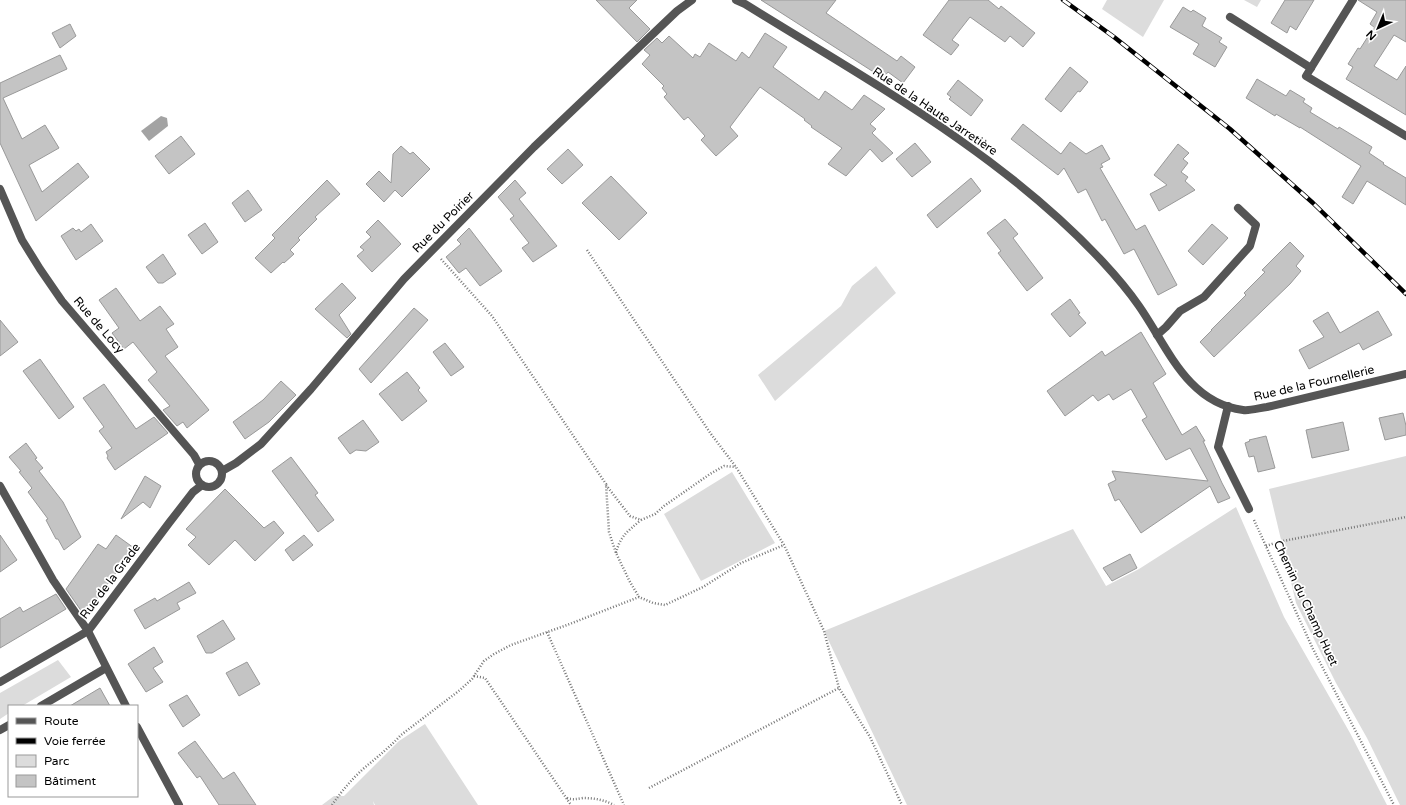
<svg xmlns="http://www.w3.org/2000/svg" width="1406" height="805" font-family="'Varela Round',sans-serif">
	<style>
		.green { fill: #dcdcdc }
		.water { fill: #a3a3a3 }
		.building { fill: #c4c4c4; stroke: #999 }
		.lines { fill: none; stroke-linecap: round; stroke-linejoin: round }
		.path { stroke: #777; stroke-width: 2.5; stroke-dasharray: 1 2; stroke-linecap: butt }
		.service { stroke: #555; stroke-width: 8 }
		.minor { stroke: #555; stroke-width: 8 }
		.rail-casing { stroke: #000; stroke-width: 4.5 }
		.rail { stroke: #fff; stroke-width: 3; stroke-dasharray: 9; stroke-linecap: butt }
		.labels { text-anchor: middle; stroke-width: 3.5; stroke-linejoin: round; paint-order: stroke }
		.street-label { font-size: 12px; fill: #000; stroke: #fff }
	</style>
	<rect width="100%" height="100%" fill="#fff"/>
	<g class="green">
		<path d="M1107 0H1164L1143 37 1102 9Z"/>
		<path d="M1244 0H1261L1257 7Z"/>
		<path d="M876 266 896 293 775 401 758 375 841 306 852 286Z"/>
		<path d="M1406 456V805H1400L1367 738 1336 683 1296 603 1269 489Z"/>
		<path d="M732 472 775 543 701 581 664 514Z"/>
		<path d="M1236 507 1284 617 1350 733 1387 805H907L824 631 1073 529 1106 586 1139 569Z"/>
		<path d="M58 660 71 677 22 706H9V713L0 719V693Z"/>
		<path d="M425 724 478 805H375L373 801 374 805H322L334 796H344L399 741Z"/>
	</g>
	<path class="water" d="M161 116 167 118 168 126 149 141 141 131Z"/>
	<g class="building">
		<path d="M596 0H637L629 8 650 29 637 42Z"/>
		<path d="M761 0H836L826 13 897 61 901 56 915 67 903 83 888 72 883 78Z"/>
		<path d="M949 0H988L999 9 1001 6 1035 33 1023 47 1010 36 1005 42 970 17 952 40 959 45 951 55 923 35Z"/>
		<path d="M1285 0H1314L1296 30 1290 26 1287 33 1271 23Z"/>
		<path d="M1358 0H1406V42L1394 35 1374 66 1397 80 1406 66V115L1346 79 1353 67 1348 64 1358 48 1360 49 1374 27 1370 24 1377 12Z"/>
		<path d="M1183 7 1191 12 1193 10 1206 18 1202 26 1222 38 1219 42 1227 47 1215 67 1193 54 1199 44 1170 27Z"/>
		<path d="M70 24 76 36 60 48 52 33Z"/>
		<path d="M765 33 787 47 773 67 819 100 825 91 852 110 864 95 885 109 870 124 876 129 872 133 893 153 882 162 870 149 846 176 828 164 842 148 811 127 812 126 804 120 805 119 760 87 730 127 738 136 716 156 701 140 705 136 688 117 684 120 664 97 667 94 662 88 664 86 642 64 650 55 644 50 657 38 662 43 669 36 693 58 695 54 700 57 709 43 736 61 742 52 749 58Z"/>
		<path d="M60 55 67 69 3 98 22 139 45 125 59 148 29 165 42 192 78 163 89 177 36 221 0 143V83Z"/>
		<path d="M1070 67 1088 82 1080 92 1078 91 1061 112 1045 99Z"/>
		<path d="M1257 79 1286 96 1290 90 1305 99 1303 102 1312 108 1310 112 1338 129 1339 127 1372 147 1369 153 1384 163 1383 164 1406 178V205L1367 181 1353 204 1342 197 1361 166 1300 127V128L1276 114 1275 116 1246 98Z"/>
		<path d="M958 80 983 100 971 116 949 99 951 97 947 94Z"/>
		<path d="M1023 124 1061 154 1070 142 1086 154 1102 145 1110 159 1101 164 1103 167 1100 168 1136 230 1145 225 1177 285 1158 295 1134 249 1124 254 1105 219 1102 221 1086 189 1078 193 1064 168 1058 175 1011 139Z"/>
		<path d="M181 136 195 154 169 174 155 156Z"/>
		<path d="M915 143 931 162 912 177 896 159Z"/>
		<path d="M1178 144 1189 153 1183 159 1188 163 1181 172 1188 177 1185 181 1195 190 1159 211 1150 194 1167 185 1154 175Z"/>
		<path d="M401 146 410 154 413 152 430 169 402 197 395 190 384 202 366 184 379 171 391 183 393 154Z"/>
		<path d="M568 149 583 165 562 184 547 169Z"/>
		<path d="M611 176 647 213 619 240 582 203Z"/>
		<path d="M971 178 981 191 937 228 927 215Z"/>
		<path d="M327 180 340 194 315 217 317 219 298 238 300 240 290 250 294 254 284 263 283 262 271 273 255 258 275 238 272 235Z"/>
		<path d="M515 180 526 193 519 199 557 246 533 262 522 248 529 243 510 219 514 216 498 197Z"/>
		<path d="M248 190 262 210 245 222 232 203Z"/>
		<path d="M1005 219 1018 234 1013 238 1043 278 1027 291 998 253 1001 251 987 233Z"/>
		<path d="M378 220 401 244 372 272 357 256 364 250 360 247 371 237 366 232Z"/>
		<path d="M205 223 218 242 202 254 188 235Z"/>
		<path d="M91 224 103 241 76 260 61 236 73 228 76 231 79 229 81 232Z"/>
		<path d="M1212 224 1228 238 1203 265 1188 251Z"/>
		<path d="M469 228 502 271 480 286 466 268 459 273 446 257 461 244 457 240Z"/>
		<path d="M1290 242 1304 256 1296 266 1301 271 1290 284 1214 357 1200 342 1212 330H1211L1246 295 1244 293 1265 272 1262 270Z"/>
		<path d="M163 254 176 274 163 283H158L146 267Z"/>
		<path d="M342 283 356 298 339 315 351 334 347 338 315 309Z"/>
		<path d="M116 288 140 321 160 306 174 324 166 329 178 347 165 356 209 410 187 428 183 422 177 426 163 410 170 406 148 380 157 372 133 342 124 349 112 333 119 328 99 300Z"/>
		<path d="M1070 299 1080 313 1078 314 1086 323 1070 337 1051 314Z"/>
		<path d="M414 308 428 320 371 383 359 369Z"/>
		<path d="M1378 311 1392 335 1363 350 1359 343 1309 369 1299 350 1324 337 1313 321 1328 312 1340 333Z"/>
		<path d="M0 320 18 342 0 356Z"/>
		<path d="M1141 332 1166 374 1153 383 1182 435 1196 426 1205 441H1203L1222 483 1230 498 1218 503 1210 486 1141 533 1119 499 1115 501 1108 484 1116 480 1112 471 1208 481 1190 448 1166 460 1142 420 1147 417 1131 389 1113 400 1109 394 1098 401 1093 395 1065 416 1047 391 1102 351 1105 356Z"/>
		<path d="M445 343 464 367 451 376 433 352Z"/>
		<path d="M40 359 74 407 59 419 23 371Z"/>
		<path d="M407 372 420 388 418 390 427 401 402 421 379 394Z"/>
		<path d="M281 381 296 395 269 422 245 439 233 422 263 400Z"/>
		<path d="M104 384 136 429 154 417 168 433 115 470 107 458 108 456 106 452 112 448 99 431 104 427 83 398Z"/>
		<path d="M1403 413 1406 426V435L1385 440 1379 418Z"/>
		<path d="M363 420 379 442 366 451 356 450 350 454 338 438Z"/>
		<path d="M1343 422 1349 450 1312 458 1306 430Z"/>
		<path d="M1266 436 1275 468 1258 472 1254 456 1249 457 1245 443 1250 441 1249 440Z"/>
		<path d="M26 443 37 458 35 459 43 468 39 471 63 502 81 537 64 550 58 539H56L46 520 48 519 28 492 32 488 19 472 21 471 9 457Z"/>
		<path d="M291 457 318 493 315 495 334 520 318 532 272 471Z"/>
		<path d="M145 476 161 486 150 508 143 502 121 519Z"/>
		<path d="M225 489 264 528 274 521 284 533 255 561 235 540 209 565 188 545 196 537 186 529Z"/>
		<path d="M0 535 17 560 0 572Z"/>
		<path d="M116 535 134 548 91 607 82 612 66 589 98 544 106 549Z"/>
		<path d="M304 535 313 545 293 561 285 550Z"/>
		<path d="M1130 554 1137 568 1112 581 1103 568Z"/>
		<path d="M189 582 196 593 177 603 180 609 145 629 134 610 155 598 157 601Z"/>
		<path d="M56 594 66 609 0 648V619L20 607 23 612Z"/>
		<path d="M223 620 235 639 212 653H206L197 636Z"/>
		<path d="M154 647 163 662 153 668 163 682 146 692 128 664Z"/>
		<path d="M247 662 260 684 239 696 226 673Z"/>
		<path d="M100 688 110 706H70Z"/>
		<path d="M187 695 200 715 183 727 169 705Z"/>
		<path d="M195 741 223 779 234 772 256 805H219L200 776 197 778 178 753Z"/>
	</g>
	<g class="lines">
		<g class="path">
			<path d="M587 250 711 434 736 467 784 545 824 631 839 688 870 737 902 805"/>
			<path d="M441 259 492 316 606 484 609 532 616 553 630 582 639 597"/>
			<path d="M606 485 630 516 641 520 655 514 664 506 710 474 724 466 736 467"/>
			<path d="M1254 520 1313 649 1394 805"/>
			<path d="M1266 546 1278 542 1406 517"/>
			<path d="M616 553C620 536 628 531 641 520"/>
			<path d="M547 632 624 805"/>
			<path d="M474 676 485 678 571 805"/>
			<path d="M649 788 839 688"/>
			<path d="M567 798C573 800 577 799 583 798 594 798 605 800 614 805"/>
			<path d="M332 805C341 792 351 780 363 769 376 758 389 748 401 735L460 690 472 679 484 661 494 654 511 645 567 625 639 597 653 603 665 605 703 587 741 563 784 545"/>
		</g>
		<g class="service">
			<path d="M41 706 106 668"/>
			<path d="M0 730 9 725"/>
		</g>
		<g class="minor">
			<path d="M736 0 745 4C869 81 1001 153 1102 261 1115 275 1128 290 1139 306 1167 346 1187 403 1243 410 1250 411 1259 408 1267 407L1406 374"/>
			<path d="M1353 0 1306 76 1406 136"/>
			<path d="M1230 17 1311 68"/>
			<path d="M0 189 22 240 40 269 62 301 194 455 199 464"/>
			<path d="M1157 335 1166 327 1180 311 1204 297 1250 246 1256 225 1238 208"/>
			<path d="M1228 406 1218 447 1249 509"/>
			<circle cx="209" cy="474" r="13"/>
			<path d="M222 471 236 463 261 444 311 389 404 279 534 147 677 11 692 0"/>
			<path d="M0 486 53 580 88 631 126 706"/>
			<path d="M0 682 88 631 169 523 193 492 202 485"/>
			<path d="M137 727 179 805"/>
		</g>
		<defs>
			<path id="rail" d="M1063 0 1114 37 1230 129 1313 203 1406 294"/>
		</defs>
		<use href="#rail" class="rail-casing"/>
		<use href="#rail" class="rail"/>
	</g>
	<g class="labels">
		<g class="street-label">
			<text transform="translate(935 111) rotate(34)" y="4">Rue de la Haute Jarretière</text>
			<text transform="translate(443 222) rotate(-45)" y="4">Rue du Poirier</text>
			<text transform="translate(99 325) rotate(49)" y="4">Rue de Locy</text>
			<text transform="translate(1314 383) rotate(-13)" y="4">Rue de la Fournellerie</text>
			<text transform="translate(110 581) rotate(-53)" y="4">Rue de la Grade</text>
			<text transform="translate(1306 603) rotate(65)" y="4">Chemin du Champ Huet</text>
		</g>
	</g>
	<rect x="8" y="705" width="130" height="92" fill="#ffffff" stroke="#999999"/>
	<rect x="16" y="718" width="20" height="6" fill="#555555" stroke="#999999"/>
	<text x="44" y="725" font-size="12" fill="#000000">Route</text>
	<rect x="16" y="738" width="20" height="6" fill="#000000" stroke="#999999"/>
	<text x="44" y="745" font-size="12" fill="#000000">Voie ferrée</text>
	<rect x="16" y="755" width="20" height="12" fill="#dcdcdc" stroke="#999999"/>
	<text x="44" y="765" font-size="12" fill="#000000">Parc</text>
	<rect x="16" y="775" width="20" height="12" fill="#c4c4c4" stroke="#999999"/>
	<text x="44" y="785" font-size="12" fill="#000000">Bâtiment</text>
	<g transform="translate(1378 28) rotate(224)" stroke="#ffffff" stroke-width="3" paint-order="stroke">
	<path d="M0-3L7 15L0 10L-7 15Z" fill="#000000"/>
	<text y="-6" font-size="11" font-weight="bold" text-anchor="middle" fill="#000000">N</text>
	</g>
</svg>
